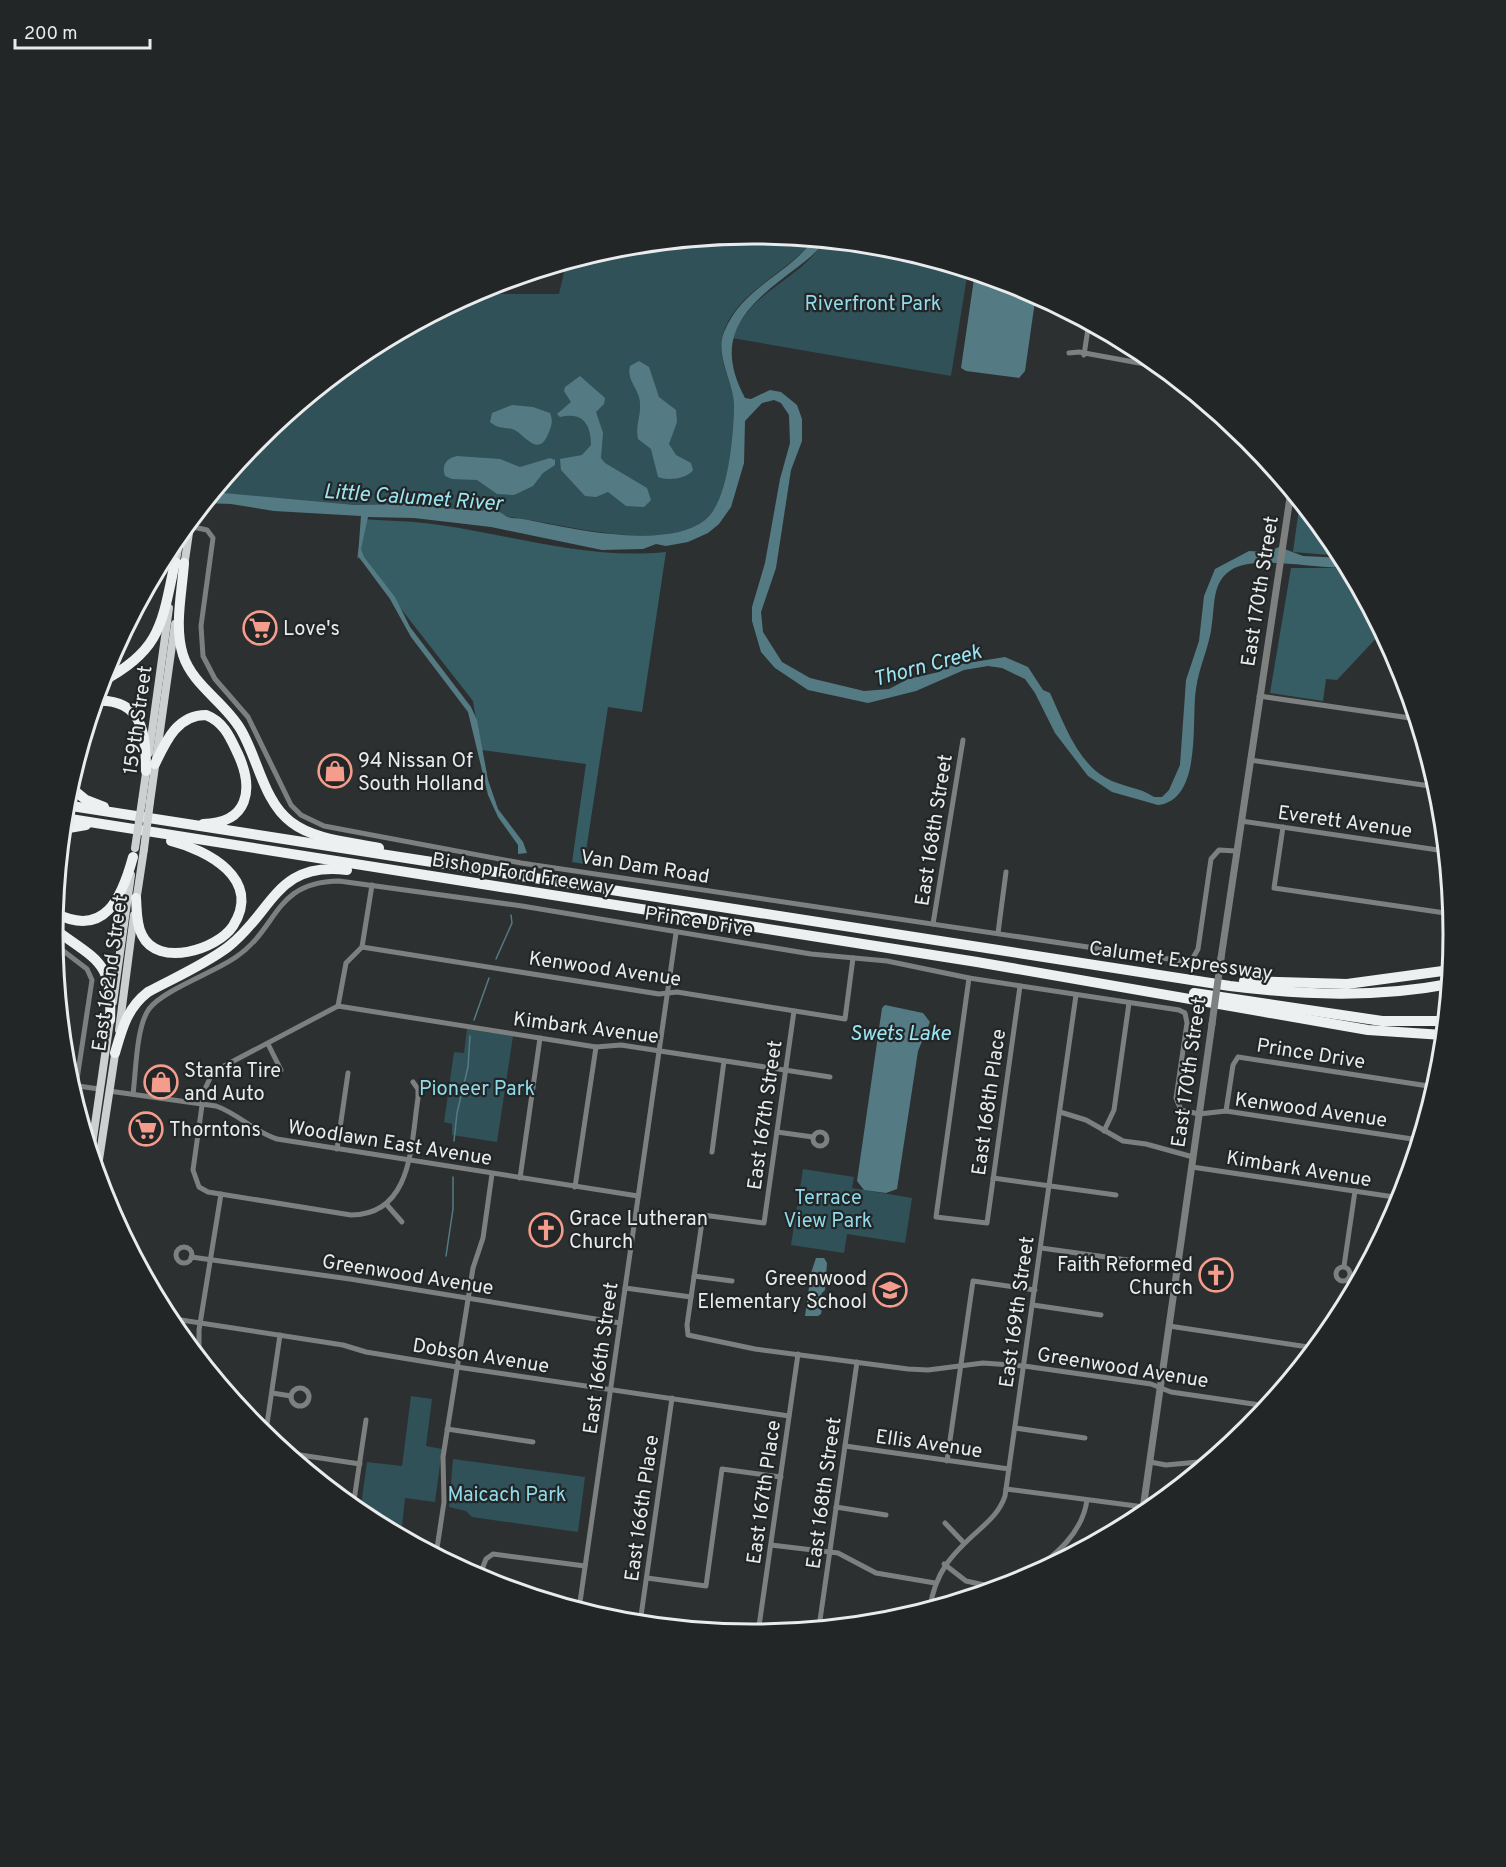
<svg xmlns="http://www.w3.org/2000/svg" width="1506" height="1867" font-family="Overpass,sans-serif">
	<style>
		.green { fill: #305158 }
		.forest { fill: #365c64 }
		.water { fill: #547b83 }
		.lines { fill: none; stroke-linecap: round; stroke-linejoin: round }
		.stream { stroke: #547b83; stroke-width: 1.5 }
		.minor { stroke: #7e8080; stroke-width: 5 }
		.tertiary { stroke: #7e8080; stroke-width: 7 }
		.primary { stroke: #cdd0d1; stroke-width: 8 }
		.motorway { stroke: #ecf0f1; stroke-width: 10 }
		.tertiary-bridge { stroke: #7e8080; stroke-width: 7 }
		.primary-bridge { stroke: #cdd0d1; stroke-width: 8 }
		.labels { text-anchor: middle; stroke-width: 4.5; stroke-linejoin: round; paint-order: stroke }
		.park-label { font-size: 20px; fill: #91dae9; stroke: #232627 }
		.street-label { font-size: 20px; fill: #e9ebec; stroke: #232627 }
		.poi-label { font-size: 20px; fill: #e9ebec; stroke: #232627; text-anchor: start }
		.water-label { font-size: 21px; font-style: italic; fill: #9ce6f4; stroke: #232627 }
		.rim { fill: none; stroke: #e9ebec; stroke-width: 3 }
	</style>
	<rect width="100%" height="100%" fill="#2d3031"/>
	<g class="green">
		<path d="M753 233 814 239C787 275 735 290 722 337 716 360 735 384 734 408 732 441 731 482 714 510 682 561 555 521 509 517 498 513 493 507 479 511L404 504 355 505 278 500 213 492 258 438 364 351 471 294H559L566 263 617 246Z"/>
		<path d="M824 240 890 247 968 270 951 376 732 338C752 288 803 279 824 240Z"/>
		<path d="M467 1029 513 1036 497 1142 452 1135V1124L444 1122 454 1052 464 1053Z"/>
		<path d="M803 1169 854 1177 852 1188 912 1198 905 1243 847 1234 844 1253 791 1245Z"/>
		<path d="M411 1396 432 1399 426 1446 442 1449 435 1502 405 1498 401 1536 360 1513 367 1462 402 1466Z"/>
		<path d="M453 1459 585 1477 578 1532 472 1517 466 1511 449 1507Z"/>
	</g>
	<g class="forest">
		<path d="M1300 501 1342 556 1293 552Z"/>
		<path d="M363 519C388 521 415 521 440 525 516 536 589 560 666 552L642 712 608 707 584 864 572 862 586 764 481 750 473 701 362 559 357 558Z"/>
		<path d="M1291 568H1348L1382 632 1337 680 1326 679 1323 701 1270 693Z"/>
	</g>
	<g class="water">
		<path d="M814 239 824 240C818 252 809 258 799 266 750 303 710 333 745 398L751 399 770 390 781 392 797 405 802 419V441L791 470 776 568 761 612 763 632 782 662 810 678 864 691 889 689 908 679 939 672 949 666 1005 657 1028 667 1043 690 1050 693C1063 721 1077 762 1106 778 1121 787 1140 787 1154 797H1162L1169 790 1180 765 1186 680 1199 641 1204 596 1215 569 1249 551 1267 552 1279 547 1303 556 1343 558 1348 567C1316 570 1256 554 1231 570 1212 582 1215 605 1212 623 1210 646 1199 666 1196 689 1191 719 1203 800 1158 805L1112 792 1088 776 1055 733 1035 693 1025 679 1002 668 988 666 964 670 916 691 868 703 808 690 775 668 761 652 752 621V607L765 563 780 479 790 443 789 415 781 403 774 400 762 403 745 421 744 463 731 507 719 524 708 533 688 542 666 546 656 544 643 549 602 550 491 527 414 518 368 517 361 549 364 557 395 597 410 627 471 707 477 720 488 780 498 809 523 842 527 853 518 854V845L498 817 488 795 468 712 411 637 390 599 358 556 361 516 274 511 231 504 204 503 213 492 355 505 404 504 479 511 495 508C499 511 502 514 506 516 510 519 518 518 523 519 568 528 667 551 705 520 729 501 733 436 734 408 735 383 714 356 724 332 743 286 787 276 814 239Z"/>
		<path d="M975 272 1021 286 1036 294 1025 371 1019 378 966 371 961 368Z"/>
		<path d="M639 361 649 367 659 397 676 410 677 422 669 444 676 455 691 463 693 470C687 479 667 481 658 477L651 449 638 439C635 425 641 417 640 404 640 389 626 381 630 366Z"/>
		<path d="M580 376 605 398 604 404 596 412 603 433 601 458 605 463 647 488 651 500 644 507 626 506 608 492 596 497 585 496 561 470 560 459 582 455 591 445C591 423 582 412 560 417L557 414 571 402 564 391 565 387Z"/>
		<path d="M512 405 533 407 550 413C553 420 552 425 549 432 538 461 524 432 512 429 503 427 498 429 490 422L492 413Z"/>
		<path d="M457 456 500 459 520 467 550 458 555 460V465L543 473 533 486 514 495 497 494 477 480 452 479 445 476C441 465 447 458 457 456Z"/>
		<path d="M885 1005 923 1013 930 1022 918 1051 897 1189 886 1193 864 1190 857 1181 882 1008Z"/>
		<path d="M816 1258H824L827 1263 825 1290 821 1294 824 1297 821 1314 818 1316H805L811 1273Z"/>
	</g>
	<g class="lines">
		<g class="stream">
			<path d="M496 959 512 923 511 915"/>
			<path d="M474 1020 489 978"/>
			<path d="M454 1141 457 1113 468 1067 470 1036"/>
			<path d="M446 1256 453 1209V1177"/>
		</g>
		<g class="minor">
			<path d="M1069 353 1079 352 1161 367"/>
			<path d="M1084 355 1089 322"/>
			<path d="M188 526 207 530 213 538 201 626 203 656 215 679 248 717 291 805 301 815 324 826 521 863 1182 961 1193 958 1198 949 1211 859 1219 850 1236 851"/>
			<path d="M1259 696 1417 719"/>
			<path d="M1250 760 1437 787"/>
			<path d="M1241 821 1445 851"/>
			<path d="M1283 827 1274 888 1452 914"/>
			<path d="M933 924 963 740"/>
			<path d="M998 933 1006 872"/>
			<path d="M53 943 87 969 92 980 76 1086"/>
			<path d="M362 947 659 994 677 992 845 1019 853 958"/>
			<path d="M969 978 936 1217 987 1223 1020 986"/>
			<path d="M338 1006 224 1066 211 1076 204 1091 193 1170 199 1187 208 1192 351 1215C413 1215 411 1143 418 1098V1089L413 1082"/>
			<path d="M338 1006 596 1047 621 1045 830 1077"/>
			<path d="M338 1006 346 963 362 947 372 885"/>
			<path d="M794 1011 764 1223 703 1215 687 1325 688 1335 755 1349 908 1369 928 1370 983 1363 1024 1366 1151 1384 1171 1392 1267 1406"/>
			<path d="M268 1044 281 1070"/>
			<path d="M71 1085 99 1089"/>
			<path d="M109 1091 216 1106C239 1114 254 1132 277 1139L638 1196"/>
			<path d="M133 1094C136 1072 136 1027 149 1009 163 990 215 972 236 957 279 928 273 882 339 881L522 906 811 954 887 961 969 978 1179 1010 1185 1013 1187 1023 1176 1098 1181 1110 1199 1114 1226 1111 1419 1140"/>
			<path d="M1226 1111 1233 1065 1238 1057 1435 1087"/>
			<path d="M1060 1112 1086 1120 1123 1141 1146 1144 1193 1157"/>
			<path d="M1104 1131 1114 1110 1129 1003"/>
			<circle cx="820" cy="1139" r="7"/>
			<path d="M777 1132 813 1137"/>
			<path d="M337 1149 348 1073"/>
			<path d="M712 1152 724 1061"/>
			<path d="M1192 1167 1401 1198"/>
			<path d="M520 1178 540 1038"/>
			<path d="M993 1178 1116 1195"/>
			<path d="M575 1187 596 1047"/>
			<path d="M387 1205 402 1222"/>
			<circle cx="184" cy="1255" r="8"/>
			<path d="M1041 1248 1178 1267"/>
			<path d="M191 1257 350 1279 620 1323"/>
			<path d="M1344 1266 1355 1191"/>
			<circle cx="1343" cy="1274" r="7"/>
			<path d="M694 1276 732 1281"/>
			<path d="M625 1288 691 1297"/>
			<path d="M1033 1305 1101 1315"/>
			<path d="M168 1318 343 1345 366 1352 457 1367 789 1416"/>
			<path d="M1169 1326 1315 1348"/>
			<path d="M206 1366 199 1346V1330L221 1194"/>
			<circle cx="300" cy="1397" r="9"/>
			<path d="M272 1393 291 1396"/>
			<path d="M1015 1428 1085 1438"/>
			<path d="M447 1429 533 1442"/>
			<path d="M270 1439 267 1424 280 1335"/>
			<path d="M845 1446 1009 1469"/>
			<path d="M287 1453 360 1464"/>
			<path d="M947 1461 973 1281 1035 1290"/>
			<path d="M1150 1462 1166 1465 1209 1461"/>
			<path d="M1006 1489 1144 1507"/>
			<path d="M353 1507 366 1420"/>
			<path d="M836 1507 886 1515"/>
			<path d="M945 1523 964 1543"/>
			<path d="M771 1545 838 1553 876 1573 935 1583"/>
			<path d="M436 1555 444 1502 443 1457 473 1268 483 1238 492 1174"/>
			<path d="M944 1564 966 1581 998 1588"/>
			<path d="M479 1577 486 1559 493 1554 585 1566"/>
			<path d="M647 1578 706 1586 722 1469 781 1477"/>
			<path d="M1025 1578C1052 1557 1082 1536 1087 1500"/>
			<path d="M930 1608C935 1572 952 1554 979 1530 990 1520 1000 1511 1005 1496L1076 995"/>
			<path d="M579 1609 676 933"/>
			<path d="M640 1623 672 1398"/>
			<path d="M819 1627 857 1362"/>
			<path d="M758 1633 798 1354"/>
		</g>
		<g class="tertiary">
			<path d="M1221 958 1291 491"/>
			<path d="M1142 1516 1212 1024"/>
		</g>
		<g class="primary">
			<path d="M175 566 181 531"/>
			<path d="M184 567 191 519"/>
			<path d="M149 753 169 608"/>
			<path d="M142 801 147 766"/>
			<path d="M150 802 175 624"/>
			<path d="M136 902 144 849"/>
			<path d="M113 1002 131 875"/>
			<path d="M119 1030 134 915"/>
			<path d="M91 1152 111 1014"/>
			<path d="M97 1173 116 1048"/>
		</g>
		<g class="motorway">
			<path d="M184 563C182 593 174 626 183 655 193 686 225 702 241 730 258 759 264 802 291 822 314 840 351 842 379 848"/>
			<path d="M101 682C161 651 162 624 175 562"/>
			<path d="M95 701C143 698 146 734 146 771"/>
			<path d="M155 764C166 741 177 715 206 715 224 722 230 737 238 754 254 789 249 823 203 824"/>
			<path d="M69 786 86 800 104 807"/>
			<path d="M65 805 1230 986C1303 995 1376 998 1449 984"/>
			<path d="M64 818 977 962 1368 1030 1443 1035"/>
			<path d="M63 829 86 825"/>
			<path d="M136 898C137 910 136 924 142 935 158 968 217 950 233 926 263 879 207 850 171 841"/>
			<path d="M55 913C105 939 122 897 133 857"/>
			<path d="M53 928C97 961 113 960 110 1020"/>
			<path d="M1244 981 1347 984 1450 970"/>
			<path d="M1194 993 1382 1021H1445"/>
			<path d="M115 1053C122 1029 127 1008 148 992 174 978 204 965 228 947 273 912 276 861 347 870"/>
		</g>
		<path class="tertiary-bridge" d="M1212 1024 1221 958"/>
		<g class="primary-bridge">
			<path d="M135 848 142 801"/>
			<path d="M144 849 150 802"/>
		</g>
	</g>
	<defs>
		<symbol id="supermarket-ring" viewBox="-11 -11 22 22"><circle r="9.5" fill="#232627" stroke="#f49d8d" stroke-width="1.5"/><path d="M-6-5.5h2.5l.6 2H6L4.5 2H-2.5L-4.4-4H-6ZM-1.5 3.2a1.3 1.3 0 1 0 .1 0ZM3 3.2a1.3 1.3 0 1 0 .1 0Z" fill="#f49d8d"/></symbol>
		<symbol id="shop-ring" viewBox="-11 -11 22 22"><circle r="9.5" fill="#232627" stroke="#f49d8d" stroke-width="1.5"/><path d="M-5-2.5h2.3a2.7 3.5 0 0 1 5.4 0H5L5.5 6h-11ZM-1.5-2.5h3a1.5 2.3 0 0 0-3 0Z" fill="#f49d8d"/></symbol>
		<symbol id="church-ring" viewBox="-11 -11 22 22"><circle r="9.5" fill="#232627" stroke="#f49d8d" stroke-width="1.5"/><path d="M-1.2-6h2.4v3.5h3.3v2.4h-3.3V6h-2.4V-.1h-3.3v-2.4h3.3Z" fill="#f49d8d"/></symbol>
		<symbol id="school-ring" viewBox="-11 -11 22 22"><circle r="9.5" fill="#232627" stroke="#f49d8d" stroke-width="1.5"/><path d="M0-5L7-2L0 1L-7-2ZM-4 1L0 2.5L4 1V4Q0 6-4 4Z" fill="#f49d8d"/></symbol>
	</defs>
	<g fill-rule="evenodd">
		<use href="#supermarket-ring" x="241" y="609" width="38" height="38"/>
		<use href="#shop-ring" x="316" y="752" width="38" height="38"/>
		<use href="#shop-ring" x="142" y="1063" width="38" height="38"/>
		<use href="#supermarket-ring" x="127" y="1110" width="38" height="38"/>
		<use href="#church-ring" x="527" y="1211" width="38" height="38"/>
		<use href="#church-ring" x="1197" y="1256" width="38" height="38"/>
		<use href="#school-ring" x="871" y="1271" width="38" height="38"/>
	</g>
	<g class="labels">
		<g class="park-label">
			<text x="873" y="310">Riverfront Park</text>
			<text x="477" y="1095">Pioneer Park</text>
			<text x="828" y="1204">Terrace<tspan x="828" dy="23">View Park</tspan></text>
			<text x="507" y="1501">Maicach Park</text>
		</g>
		<g class="street-label">
			<text transform="translate(1259 591) rotate(-81)" y="7">East 170th Street</text>
			<text transform="translate(137 720) rotate(-82)" y="7">159th Street</text>
			<text transform="translate(1345 821) rotate(8)" y="7">Everett Avenue</text>
			<text transform="translate(933 830) rotate(-81)" y="7">East 168th Street</text>
			<text transform="translate(645 866) rotate(9)" y="7">Van Dam Road</text>
			<text transform="translate(523 873) rotate(9)" y="7">Bishop Ford Freeway</text>
			<text transform="translate(699 921) rotate(9)" y="7">Prince Drive</text>
			<text transform="translate(1181 960) rotate(8)" y="7">Calumet Expressway</text>
			<text transform="translate(605 968) rotate(8)" y="7">Kenwood Avenue</text>
			<text transform="translate(109 973) rotate(-82)" y="7">East 162nd Street</text>
			<text transform="translate(586 1027) rotate(7)" y="7">Kimbark Avenue</text>
			<text transform="translate(1311 1053) rotate(9)" y="7">Prince Drive</text>
			<text transform="translate(1188 1072) rotate(-82)" y="7">East 170th Street</text>
			<text transform="translate(988 1102) rotate(-82)" y="7">East 168th Place</text>
			<text transform="translate(1311 1109) rotate(8)" y="7">Kenwood Avenue</text>
			<text transform="translate(764 1115) rotate(-82)" y="7">East 167th Street</text>
			<text transform="translate(390 1142) rotate(9)" y="7">Woodlawn East Avenue</text>
			<text transform="translate(1299 1168) rotate(9)" y="7">Kimbark Avenue</text>
			<text transform="translate(408 1274) rotate(9)" y="7">Greenwood Avenue</text>
			<text transform="translate(1016 1312) rotate(-82)" y="7">East 169th Street</text>
			<text transform="translate(481 1355) rotate(9)" y="7">Dobson Avenue</text>
			<text transform="translate(600 1358) rotate(-82)" y="7">East 166th Street</text>
			<text transform="translate(1123 1367) rotate(9)" y="7">Greenwood Avenue</text>
			<text transform="translate(929 1443) rotate(8)" y="7">Ellis Avenue</text>
			<text transform="translate(763 1492) rotate(-82)" y="7">East 167th Place</text>
			<text transform="translate(823 1493) rotate(-82)" y="7">East 168th Street</text>
			<text transform="translate(641 1508) rotate(-82)" y="7">East 166th Place</text>
		</g>
		<g class="poi-label">
			<text x="283" y="635">Love's</text>
			<text x="358" y="767">94 Nissan Of<tspan x="358" dy="23">South Holland</tspan></text>
			<text x="184" y="1077">Stanfa Tire<tspan x="184" dy="23">and Auto</tspan></text>
			<text x="169" y="1136">Thorntons</text>
			<text x="569" y="1225">Grace Lutheran<tspan x="569" dy="23">Church</tspan></text>
			<text x="1193" y="1271" text-anchor="end">Faith Reformed<tspan x="1193" dy="23">Church</tspan></text>
			<text x="867" y="1285" text-anchor="end">Greenwood<tspan x="867" dy="23">Elementary School</tspan></text>
		</g>
		<g class="water-label">
			<text transform="translate(413 497) rotate(4)" y="7">Little Calumet River</text>
			<text transform="translate(927 665) rotate(-15)" y="7">Thorn Creek</text>
			<text x="900" y="1040">Swets Lake</text>
		</g>
	</g>
	<path d="M0 0H1506V1867H0ZM63 934a690 690 0 1 1 1380 0a690 690 0 1 1-1380 0Z" fill="#232627" fill-rule="evenodd"/>
	<path class="rim" d="M63 934a690 690 0 1 1 1380 0a690 690 0 1 1-1380 0Z"/>
	<path d="M15 39v9h135v-9" fill="none" stroke="#e9ebec" stroke-width="3"/>
	<text x="24" y="39" font-size="18" fill="#e9ebec" stroke="#232627" stroke-width="4.5" paint-order="stroke">200 m</text>
</svg>
